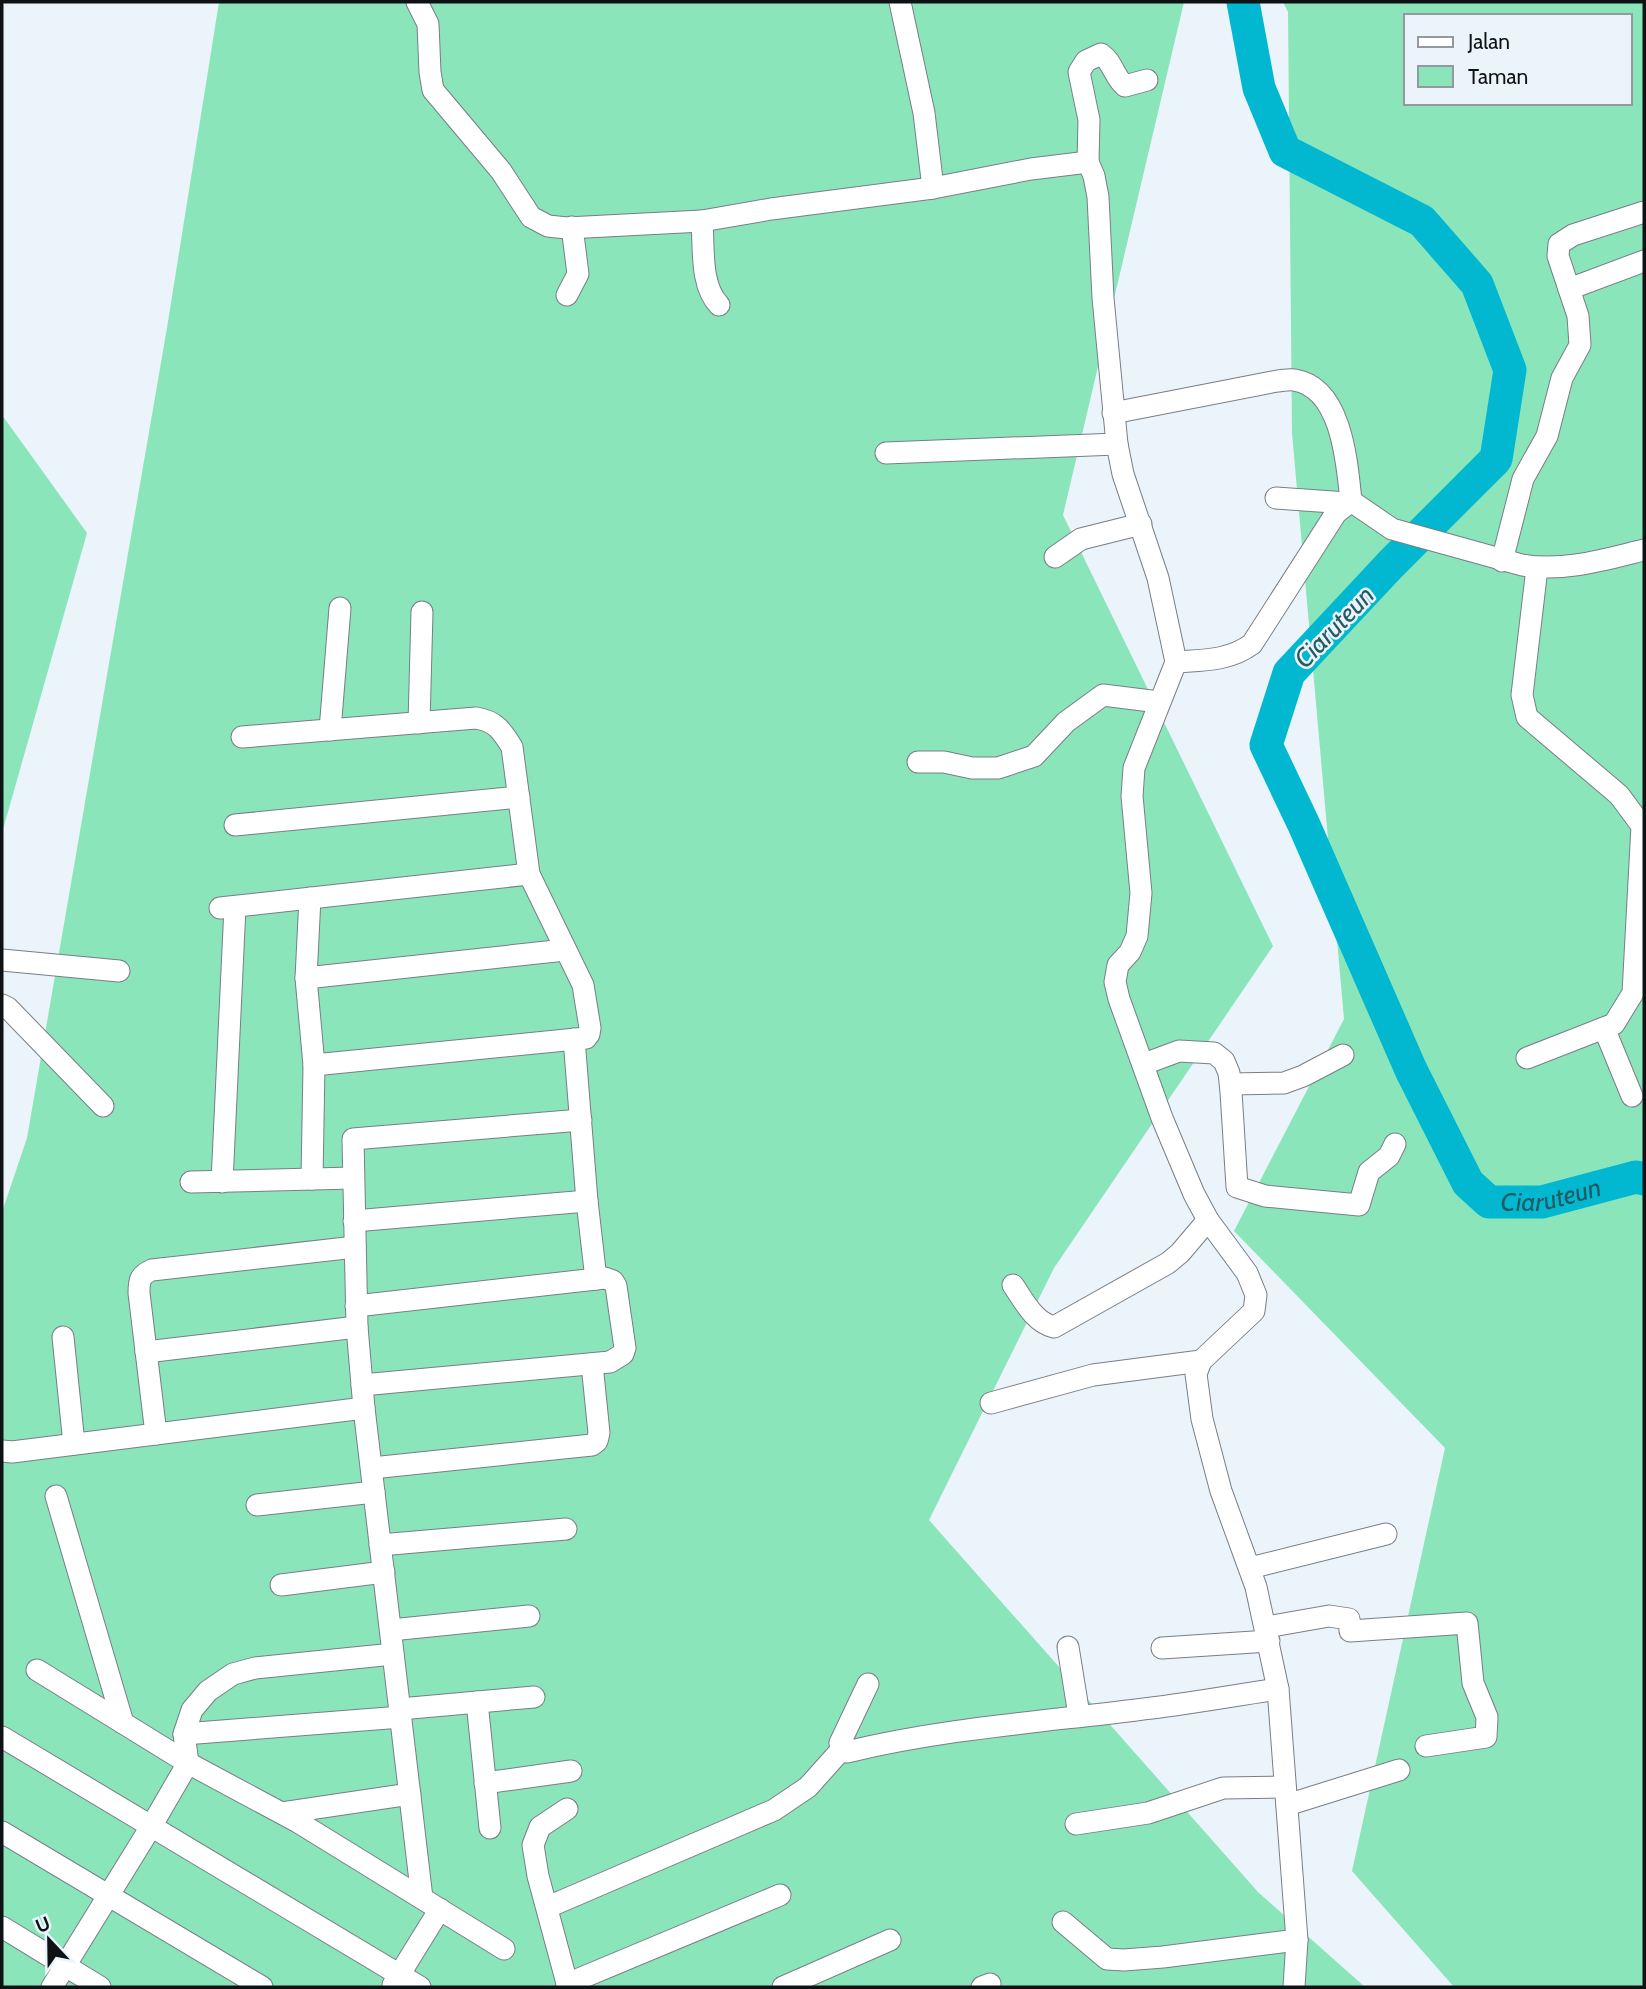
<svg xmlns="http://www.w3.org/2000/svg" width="1646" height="1989" font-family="Cabin,sans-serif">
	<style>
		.green { fill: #8be5ba; fill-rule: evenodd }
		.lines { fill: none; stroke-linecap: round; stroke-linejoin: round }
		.river { stroke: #01b8d0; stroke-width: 33 }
		.minor-casing { stroke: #787e86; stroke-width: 23 }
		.minor { stroke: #fff; stroke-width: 21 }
		.labels { text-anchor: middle; stroke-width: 5; stroke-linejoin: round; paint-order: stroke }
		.water-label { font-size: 26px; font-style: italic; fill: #215b66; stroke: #ebf3fb }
	</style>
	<rect width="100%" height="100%" fill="#ebf3fb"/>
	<g class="green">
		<path d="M219 2H1184L1063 515 1273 946 1054 1268 929 1520 1258 1892 1365 1987H2V1212L27 1138 167 328Z"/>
		<path d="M1283 2H1644V1987H1454L1352 1871 1445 1448 1234 1231 1344 1019 1292 433 1288 12ZM1406 16H1630V103H1406Z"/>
		<path d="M2 415 87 533 2 833Z"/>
	</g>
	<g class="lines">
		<path class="river" id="s1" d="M1243 2 1259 88 1285 151 1422 221 1477 284 1510 370 1496 459 1391 564 1289 673 1266 745 1304 825 1411 1070 1468 1183 1489 1202H1542L1636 1177 1644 1179"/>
		<defs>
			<g id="minor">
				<path d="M417 2 428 24 430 72 433 90 501 171 531 217 548 226 567 228 702 221 771 209 933 188 1031 169 1088 162 1094 176 1098 197 1103 298 1117 444 1123 474 1158 578 1176 662 1134 768 1132 796 1141 893 1137 936 1130 952 1118 965 1115 982 1119 999 1162 1118 1194 1194 1208 1220 1247 1273 1256 1295 1254 1311 1201 1361 1196 1374 1202 1419 1221 1491 1256 1587 1278 1689 1297 1940 1294 1987"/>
				<path d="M900 2 924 113 933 188"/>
				<path d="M1088 162 1089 120 1079 72 1086 61 1101 54C1113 62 1114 77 1125 86L1147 80"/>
				<path d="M702 221C704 248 700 285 719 305"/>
				<path d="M1569 289 1644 261"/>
				<path d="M567 295 578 274 572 227"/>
				<path d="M1113 413 1272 382C1278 381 1287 379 1294 380 1342 387 1347 463 1351 501"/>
				<path d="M886 453 1117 444"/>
				<path d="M1276 498 1347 503"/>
				<path d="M1055 557 1081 539 1141 524"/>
				<path d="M1502 561 1523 479 1547 436 1562 378 1580 345 1578 316 1558 256 1559 244 1573 235 1644 212"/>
				<path d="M1176 662C1203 660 1229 661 1252 644L1336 513 1351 501 1392 529 1522 565C1564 572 1603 560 1644 550"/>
				<path d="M419 723 422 612"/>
				<path d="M330 730 340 608"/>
				<path d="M242 737 476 718C496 721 502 731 512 747L529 874 583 985 590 1028 589 1034 586 1038 314 1065"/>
				<path d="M918 762H944L972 768H998L1034 756 1066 722 1103 695 1159 702"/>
				<path d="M235 825 519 797"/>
				<path d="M310 898 306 978 314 1065 312 1179"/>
				<path d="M220 908 529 874"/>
				<path d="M2 960 119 971"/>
				<path d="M306 978 565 950"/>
				<path d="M2 1005 8 1008 103 1106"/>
				<path d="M1604 1028 1632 1096"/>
				<path d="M574 1039 587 1201 596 1279"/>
				<path d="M1527 1058 1614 1024 1633 993 1642 826 1619 795 1527 717 1522 695 1537 568"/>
				<path d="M1144 1064 1179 1051 1214 1053 1224 1061 1229 1073 1231 1092 1237 1187 1265 1196 1359 1205 1369 1172 1389 1156 1395 1144"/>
				<path d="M1231 1084 1284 1083 1303 1076 1343 1055"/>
				<path d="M191 1182 353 1178"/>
				<path d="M222 1182 235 907"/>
				<path d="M354 1221 587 1201"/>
				<path d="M1013 1285C1024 1301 1034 1322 1054 1327L1168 1263 1180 1253 1208 1220"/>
				<path d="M356 1306 605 1278 613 1281 616 1286 625 1348 623 1354 610 1362 362 1385"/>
				<path d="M63 1337 74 1444"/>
				<path d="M146 1352 357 1327"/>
				<path d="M991 1403 1093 1375 1201 1361"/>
				<path d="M156 1434 139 1293C139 1280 140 1275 152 1270L355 1247"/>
				<path d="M2 1451 12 1452 364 1408"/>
				<path d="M372 1468 592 1445 597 1441 599 1433 592 1364"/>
				<path d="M56 1496 123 1723"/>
				<path d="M257 1505 374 1492"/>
				<path d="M380 1545 566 1529"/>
				<path d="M1250 1568 1386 1534"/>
				<path d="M281 1585 384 1572"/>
				<path d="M1266 1627 1329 1616 1349 1619 1350 1631 1467 1623 1473 1683 1487 1717 1486 1737 1426 1746"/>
				<path d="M391 1630 529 1616"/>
				<path d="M1068 1647 1079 1715"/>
				<path d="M1162 1648 1269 1641"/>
				<path d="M37 1670 188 1763 298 1822 504 1949"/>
				<path d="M868 1684 840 1743 847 1752C942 1729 1039 1722 1136 1710 1183 1705 1231 1696 1278 1689"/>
				<path d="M477 1702 490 1828"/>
				<path d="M400 1709 534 1697"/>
				<path d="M184 1734 401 1717"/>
				<path d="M2 1737 420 1987"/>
				<path d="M485 1783 571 1771"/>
				<path d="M1287 1805 1399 1770"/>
				<path d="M567 1809 540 1827 533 1845 538 1876 568 1987"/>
				<path d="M282 1813 410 1794"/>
				<path d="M1076 1824 1148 1813 1223 1788 1285 1787"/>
				<path d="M2 1832 262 1987"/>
				<path d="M422 1898 364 1408 357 1327 353 1139 581 1120"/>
				<path d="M548 1907 774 1810 808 1787 842 1749"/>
				<path d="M1063 1922 1107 1959 1124 1960 1163 1957 1297 1940"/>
				<path d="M2 1927 100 1987"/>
				<path d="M567 1984 780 1895"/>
				<path d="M393 1985 440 1909"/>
				<path d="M52 1987 152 1825 188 1763 184 1734 192 1710 208 1691 233 1674 255 1668 393 1654"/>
				<path d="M783 1987 890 1940"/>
				<path d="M982 1987 990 1984"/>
			</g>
		</defs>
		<use href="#minor" class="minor-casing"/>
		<use href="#minor" class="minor"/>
	</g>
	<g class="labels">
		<g class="water-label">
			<text transform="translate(1334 627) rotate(-46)" y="9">Ciaruteun</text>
			<text dy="9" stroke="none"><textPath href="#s1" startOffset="1522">Ciaruteun</textPath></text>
		</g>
	</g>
	<rect width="1646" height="1989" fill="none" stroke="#0f1214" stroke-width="7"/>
	<rect x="1404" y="14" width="228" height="91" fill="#ebf3fb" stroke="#93999f" stroke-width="2"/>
	<rect x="1418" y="37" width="35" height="10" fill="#ffffff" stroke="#93999f" stroke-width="2"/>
	<text x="1468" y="49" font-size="21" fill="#0f1214">Jalan</text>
	<rect x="1418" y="66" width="35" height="21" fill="#8be5ba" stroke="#93999f" stroke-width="2"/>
	<text x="1468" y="84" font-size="21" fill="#0f1214">Taman</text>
	<g transform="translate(49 1940) rotate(338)" stroke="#ebf3fb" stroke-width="5" paint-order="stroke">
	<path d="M0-5L12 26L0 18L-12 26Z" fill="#0f1214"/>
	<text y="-10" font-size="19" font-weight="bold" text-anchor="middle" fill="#0f1214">U</text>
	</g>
</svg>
